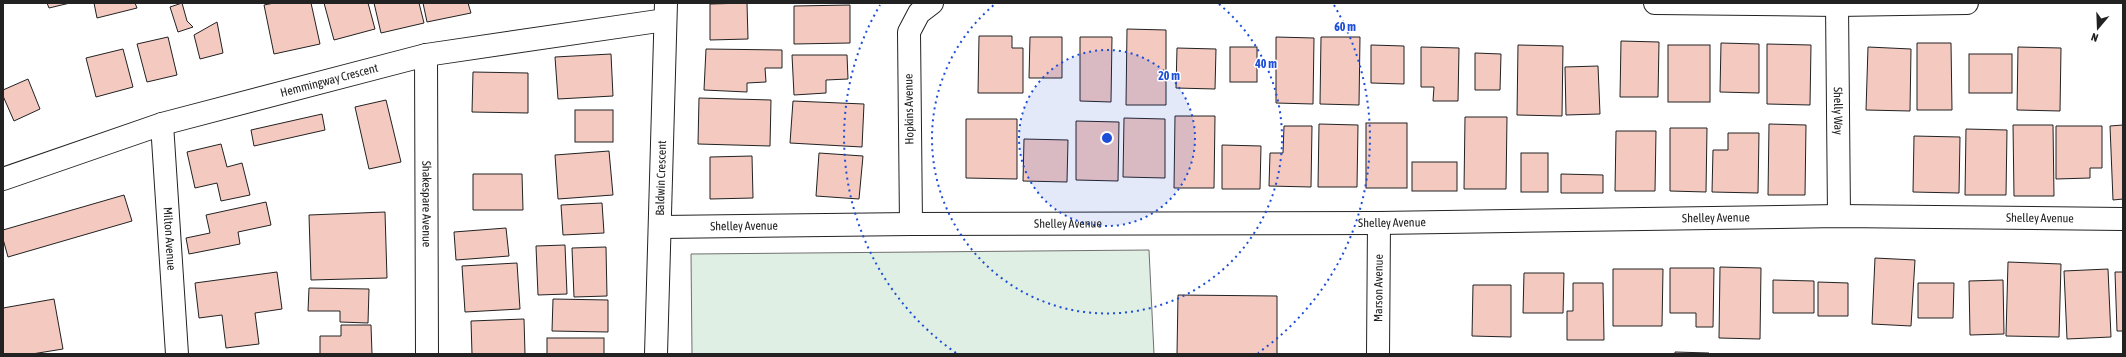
<svg xmlns="http://www.w3.org/2000/svg" width="2126" height="357" font-family="'Asap Condensed',sans-serif">
	<style>
		.green { fill: #e0efe3; stroke: #6f6f6f }
		.building { fill: #f3c9c0; stroke: #222 }
		.lines { fill: none; stroke-linecap: round; stroke-linejoin: round }
		.minor-casing { stroke: #222; stroke-width: 24 }
		.minor { stroke: #fff; stroke-width: 22 }
		.ring { fill: none; stroke: #1d4ed8; stroke-width: 2; stroke-dasharray: 2 4 }
		.labels { text-anchor: middle; stroke-width: 3; stroke-linejoin: round; paint-order: stroke }
		.street-label { font-size: 12px; fill: #222; stroke: #fff }
		.centre { fill: #1d4ed8; stroke: #fff; stroke-width: 2 }
		.ring-label { font-size: 12px; text-anchor: middle; font-weight: bold; fill: #1d4ed8; stroke: #fff; stroke-width: 3; stroke-linejoin: round; paint-order: stroke }
	</style>
	<rect width="100%" height="100%" fill="#fff"/>
	<path class="green" d="M1149 250 1154 354H692L691 254Z"/>
	<g class="building">
		<path d="M47 3H70L49 8Z"/>
		<path d="M94 3H135L137 8 97 18Z"/>
		<path d="M182 3 187 21 193 27 178 32 170 7Z"/>
		<path d="M274 3H311L320 44 274 54 264 5Z"/>
		<path d="M324 3H368L375 29 334 40Z"/>
		<path d="M374 3H419L424 23 381 33Z"/>
		<path d="M423 3H468L471 13 427 22Z"/>
		<path d="M747 3 748 39 710 40V4Z"/>
		<path d="M850 5V43L794 44V6Z"/>
		<path d="M217 22 223 53 200 59 194 35Z"/>
		<path d="M1127 29 1166 30V105H1126Z"/>
		<path d="M979 36H1012V48H1023V93H978Z"/>
		<path d="M168 37 177 75 147 82 137 44Z"/>
		<path d="M1030 37H1062V78H1029Z"/>
		<path d="M1080 37H1112L1111 102 1080 101Z"/>
		<path d="M1276 37 1314 38 1313 104 1276 103Z"/>
		<path d="M1321 37H1360L1359 105 1320 104Z"/>
		<path d="M1621 41 1659 42 1658 97H1620Z"/>
		<path d="M1721 43 1759 44V93L1720 92Z"/>
		<path d="M1917 43H1951L1952 110H1917Z"/>
		<path d="M1767 44 1811 45 1810 105 1767 104Z"/>
		<path d="M1371 45 1404 46V84L1371 83Z"/>
		<path d="M1518 45 1563 46 1562 116 1517 115Z"/>
		<rect x="1668" y="45" width="42" height="57"/>
		<rect x="1230" y="47" width="27" height="35"/>
		<path d="M1421 47 1459 48 1458 101H1433L1434 87H1421Z"/>
		<path d="M1868 47 1911 49 1910 111 1866 110Z"/>
		<path d="M2018 47 2061 48 2060 111 2017 110Z"/>
		<path d="M1177 48 1216 49 1215 89 1176 88Z"/>
		<path d="M123 49 133 87 96 97 86 58Z"/>
		<path d="M706 49 782 50V68H765L766 82 747 83V92L704 90Z"/>
		<path d="M1475 53 1501 54 1500 90H1475Z"/>
		<path d="M611 54 613 96 558 99 555 57Z"/>
		<rect x="1969" y="54" width="43" height="39"/>
		<path d="M792 55H847L848 79 826 80V93L794 95Z"/>
		<path d="M1598 66 1600 114 1566 115 1565 67Z"/>
		<path d="M473 72 528 73V113L472 112Z"/>
		<path d="M28 79 40 109 14 121 3 96V90Z"/>
		<path d="M699 98 771 100 770 146 698 144Z"/>
		<path d="M386 100 401 162 369 169 355 107Z"/>
		<path d="M793 101 864 104 862 147 790 143Z"/>
		<rect x="575" y="110" width="38" height="32"/>
		<path d="M322 114 325 130 254 146 251 130Z"/>
		<path d="M1175 116H1215L1214 188H1174Z"/>
		<path d="M1465 117H1507L1506 189H1464Z"/>
		<path d="M1124 118 1165 119V178L1123 177Z"/>
		<path d="M966 119H1017V179L966 178Z"/>
		<path d="M1076 121 1119 122 1118 181 1076 180Z"/>
		<rect x="1366" y="123" width="41" height="65"/>
		<path d="M1319 124 1358 125 1357 187H1318Z"/>
		<path d="M1769 124 1806 125 1805 195H1768Z"/>
		<path d="M2013 125H2053L2054 196H2014Z"/>
		<path d="M2123 125V199L2113 200 2110 126Z"/>
		<path d="M1284 126H1312L1311 187 1269 186 1270 153H1283Z"/>
		<path d="M2056 126H2102V168H2090V178L2056 179Z"/>
		<path d="M1670 128H1707L1706 192 1670 191Z"/>
		<path d="M1966 129 2007 130 2006 195H1965Z"/>
		<path d="M1616 131H1656L1655 191H1615Z"/>
		<path d="M1728 133H1759L1758 193 1712 192 1713 150H1728Z"/>
		<path d="M1914 136 1960 137 1959 193 1913 192Z"/>
		<path d="M1024 139 1068 140 1067 182 1023 181Z"/>
		<path d="M221 144 227 167 242 163 250 195 221 201 217 183 195 188 187 152Z"/>
		<path d="M1222 145 1261 146 1260 189H1222Z"/>
		<path d="M609 151 613 195 558 199 555 155Z"/>
		<path d="M819 153 863 156 859 199 816 196Z"/>
		<rect x="1521" y="153" width="27" height="39"/>
		<path d="M752 156 753 198 710 199V157Z"/>
		<rect x="1412" y="162" width="45" height="29"/>
		<path d="M473 174H522L523 210H473Z"/>
		<path d="M1561 174 1603 175V193H1561Z"/>
		<path d="M124 195 132 221 8 257 3 239V230Z"/>
		<path d="M266 202 271 225 238 232 240 244 189 254 186 238 210 233 206 215Z"/>
		<path d="M602 203 604 233 563 235 561 205Z"/>
		<path d="M385 212 387 278 311 280 309 215Z"/>
		<path d="M506 228 509 256 456 260 454 232Z"/>
		<path d="M565 245 567 294 538 295 536 246Z"/>
		<path d="M606 247 607 296 574 297 572 248Z"/>
		<path d="M1875 258 1915 260 1911 326 1872 324Z"/>
		<path d="M2008 262 2061 264 2059 337 2006 336Z"/>
		<path d="M517 263 520 309 465 312 462 266Z"/>
		<path d="M1720 267 1761 268 1760 339 1719 338Z"/>
		<path d="M1670 268H1714L1713 327H1696V313H1670Z"/>
		<path d="M1613 269H1663L1662 326H1613Z"/>
		<path d="M2108 269 2111 337 2067 339 2064 271Z"/>
		<path d="M277 272 282 309 255 313 259 344 226 348 222 315 199 318 195 283Z"/>
		<path d="M2115 272H2123V331H2117Z"/>
		<path d="M1524 273H1564L1563 313H1523Z"/>
		<path d="M1773 280 1814 281V313H1773Z"/>
		<path d="M2003 280 2004 334 1970 335 1969 281Z"/>
		<path d="M1818 282 1848 283V316H1818Z"/>
		<path d="M1573 283H1603L1604 340H1567V311H1573Z"/>
		<path d="M1918 283H1954L1953 318H1918Z"/>
		<path d="M1473 285H1511V337L1472 336Z"/>
		<path d="M309 288 369 289 368 323 340 322V311H308Z"/>
		<path d="M1178 295 1277 296V354H1177Z"/>
		<path d="M54 299 63 349 32 354H3V308Z"/>
		<path d="M553 299 608 300V332L552 331Z"/>
		<path d="M524 319 525 354H472L471 321Z"/>
		<path d="M341 325H371L372 354H320V336H341Z"/>
		<rect x="547" y="338" width="57" height="16"/>
		<path d="M1675 352 1709 353V354H1675Z"/>
	</g>
	<g class="lines">
		<defs>
			<g id="minor">
				<path d="M1655 3 1837 5 1967 3"/>
				<path id="s1" d="M1837 5 1839 216"/>
				<path id="s2" d="M426 55 427 354"/>
				<path id="s3" d="M162 124 177 354"/>
				<path id="s4" d="M3 179 162 124 426 55 665 20"/>
				<path d="M911 224 909 32 919 13 932 3"/>
				<path id="s5" d="M661 227 911 224 1379 223 1839 216 2123 219"/>
				<path id="s6" d="M656 354 666 3"/>
				<path id="s7" d="M1378 354 1379 223"/>
			</g>
		</defs>
		<use href="#minor" class="minor-casing"/>
		<use href="#minor" class="minor"/>
	</g>
	<circle cx="1107" cy="138" r="88" fill="#1d4ed8" fill-opacity=".12"/>
	<g class="ring">
		<circle cx="1107" cy="138" r="88"/>
		<path d="M1219 4A175 175 0 1 1 995 4"/>
		<path d="M956 353A263 263 0 0 1 880 5M1334 5A263 263 0 0 1 1258 353"/>
	</g>
	<g class="labels">
		<g class="street-label">
			<text dy="4" stroke="none"><textPath href="#s4" startOffset="341">Hemmingway Crescent</textPath></text>
			<text transform="translate(909 109) rotate(-91)" y="4">Hopkins Avenue</text>
			<text dy="4" stroke="none"><textPath href="#s1" startOffset="106">Shelly Way</textPath></text>
			<text dy="4" stroke="none"><textPath href="#s6" startOffset="176">Baldwin Crescent</textPath></text>
			<text dy="4" stroke="none"><textPath href="#s2" startOffset="149">Shakespare Avenue</textPath></text>
			<text dy="4" stroke="none"><textPath href="#s5" startOffset="1055">Shelley Avenue</textPath></text>
			<text dy="4" stroke="none"><textPath href="#s5" startOffset="1379">Shelley Avenue</textPath></text>
			<text dy="4" stroke="none"><textPath href="#s5" startOffset="731">Shelley Avenue</textPath></text>
			<text dy="4" stroke="none"><textPath href="#s5" startOffset="407">Shelley Avenue</textPath></text>
			<text dy="4" stroke="none"><textPath href="#s5" startOffset="83">Shelley Avenue</textPath></text>
			<text dy="4" stroke="none"><textPath href="#s3" startOffset="115">Milton Avenue</textPath></text>
			<text dy="4" stroke="none"><textPath href="#s7" startOffset="66">Marson Avenue</textPath></text>
		</g>
	</g>
	<circle cx="1107" cy="138" r="6" class="centre"/>
	<g class="ring-label">
		<text x="1345" y="31">60 m</text>
		<text x="1266" y="68">40 m</text>
		<text x="1169" y="80">20 m</text>
	</g>
	<rect width="2126" height="357" fill="none" stroke="#222222" stroke-width="8"/>
	<g transform="translate(2098 28) rotate(199)" stroke="#ffffff" stroke-width="3" paint-order="stroke">
	<path d="M0-3L7 15L0 10L-7 15Z" fill="#222222"/>
	<text y="-6" font-size="11" font-weight="bold" text-anchor="middle" fill="#222222">N</text>
	</g>
</svg>
